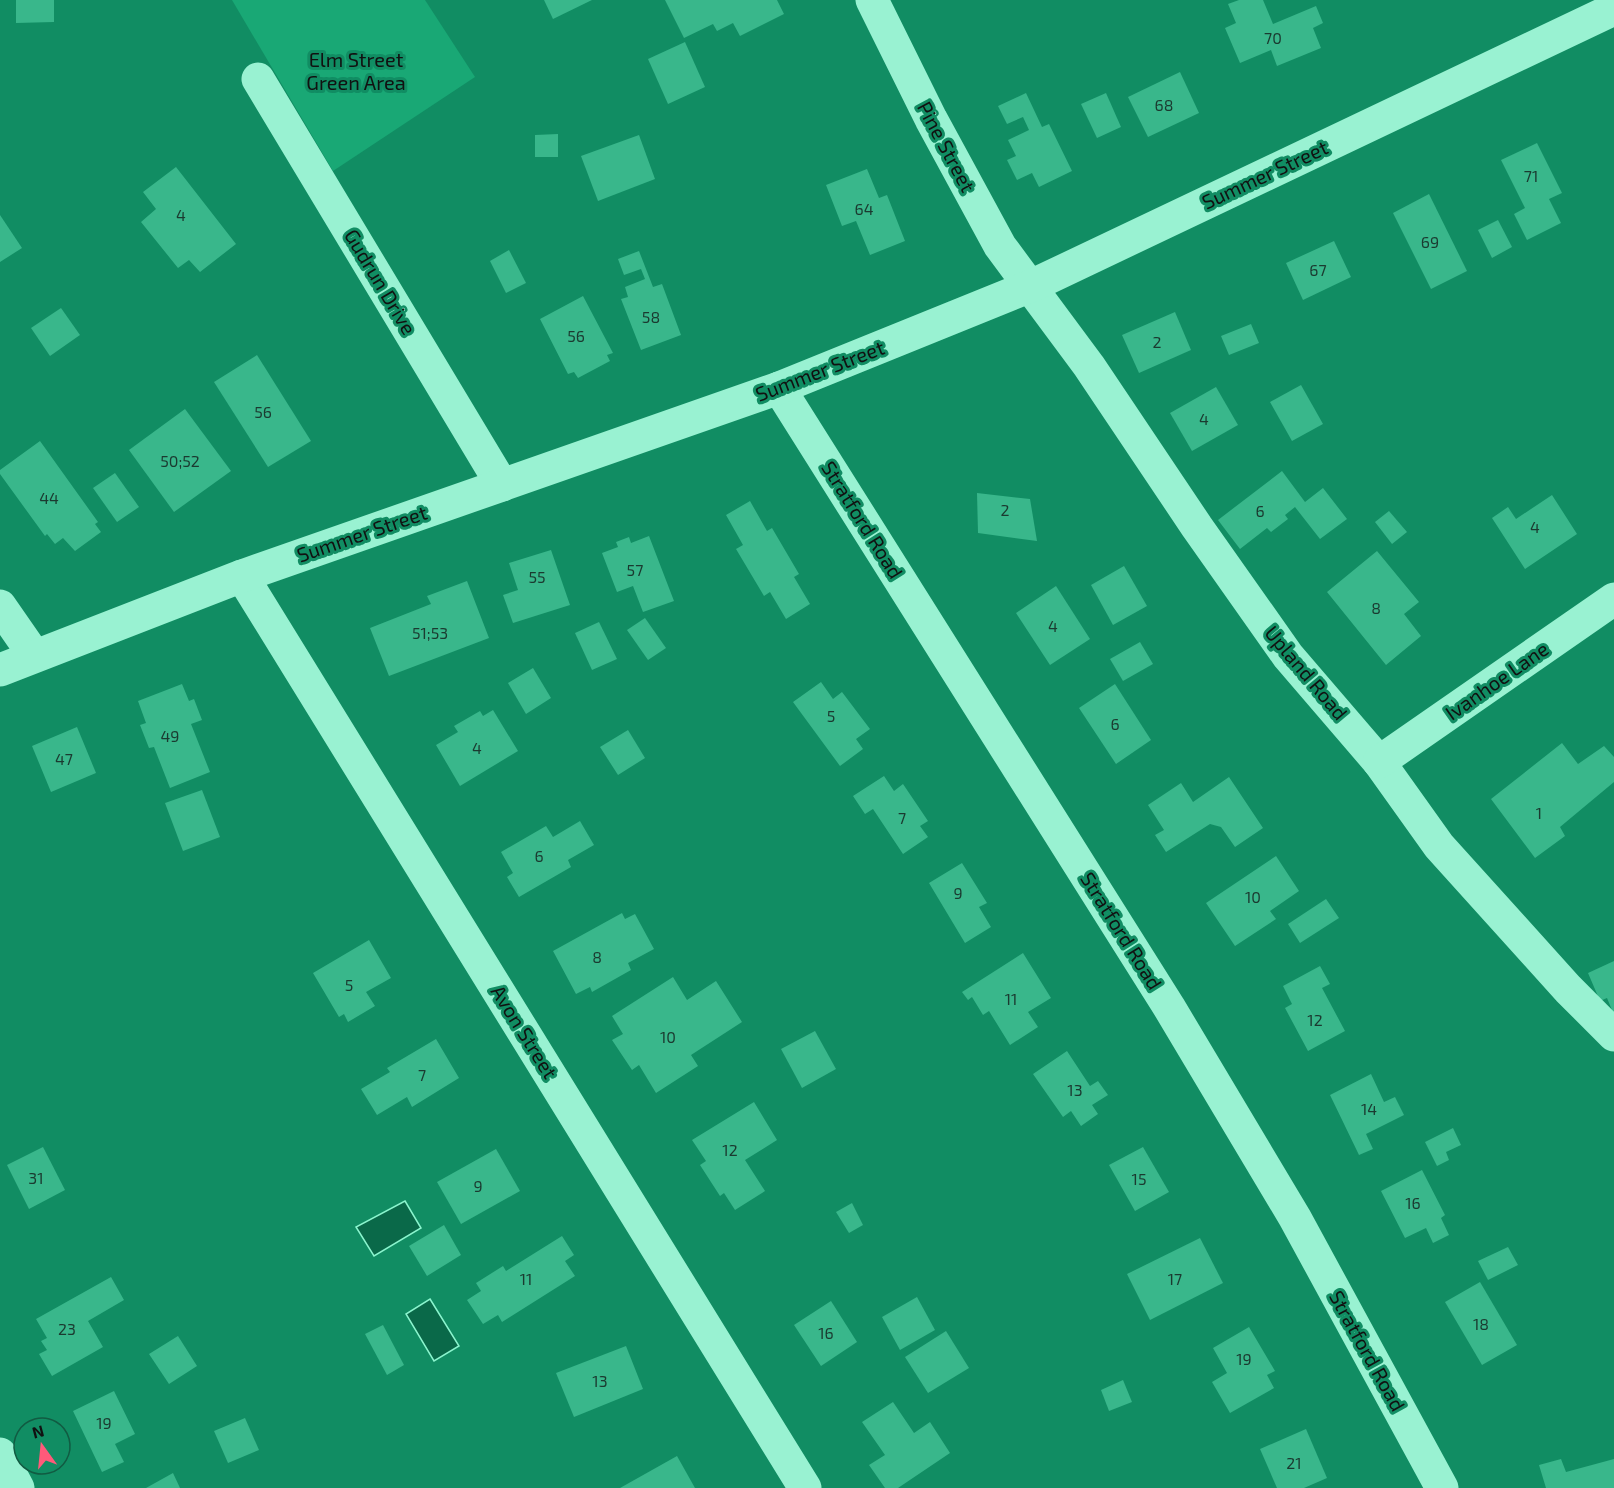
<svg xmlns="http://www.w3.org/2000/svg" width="1614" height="1488" font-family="'Exo 2',sans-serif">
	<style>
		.green { fill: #19a875 }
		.water { fill: #0a6949; stroke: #8bf5ce; stroke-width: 1.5 }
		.building { fill: #39b78b }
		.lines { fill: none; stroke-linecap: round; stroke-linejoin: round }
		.minor { stroke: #99f2d2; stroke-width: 33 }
		.tertiary { stroke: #99f2d2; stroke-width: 33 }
		.labels { text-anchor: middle; stroke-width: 6; stroke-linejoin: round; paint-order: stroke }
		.number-label { font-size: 16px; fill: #1b3a30 }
		.park-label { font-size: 20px; fill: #111; stroke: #118d63 }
		.street-label { font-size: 20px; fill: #111; stroke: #118d63 }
	</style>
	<rect width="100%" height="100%" fill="#118d63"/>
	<path class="green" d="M232 0H425L475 77 333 171Z"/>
	<g class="water">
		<path d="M405 1201 421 1228 374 1256 356 1227Z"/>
		<path d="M430 1299 459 1346 434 1361 406 1314Z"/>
	</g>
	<g class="building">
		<path d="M16 0H54V22L16 23Z"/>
		<path d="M544 0H592L553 19Z"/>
		<path d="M665 0H777L784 14 740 36 733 23 717 31 713 24 684 38Z"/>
		<path d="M1239 0H1263L1273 24 1316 6 1323 23 1313 28 1321 48 1277 66 1271 50 1240 63 1225 28 1236 23 1228 4Z"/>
		<path d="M685 42 705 87 668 104 648 59Z"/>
		<path d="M1180 72 1199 113 1148 137 1128 97Z"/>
		<path d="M1026 93 1042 127 1049 124 1072 171 1039 187 1032 173 1017 180 1007 160 1016 156 1008 140 1029 130 1023 117 1007 124 998 106Z"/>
		<path d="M1106 93 1121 127 1097 138 1081 104Z"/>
		<path d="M558 134V157H535V135Z"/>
		<path d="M639 135 655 179 598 201 581 156Z"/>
		<path d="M1537 143 1562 193 1549 199 1561 223 1527 240 1514 214 1525 208 1501 160Z"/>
		<path d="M176 167 236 244 200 272 189 260 178 268 141 222 156 209 143 192Z"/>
		<path d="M867 169 879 198 887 195 905 241 870 255 856 221 842 226 826 185Z"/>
		<path d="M1429 194 1467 271 1431 289 1393 213Z"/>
		<path d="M0 215 22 248 0 262Z"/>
		<path d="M1498 220 1512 247 1492 258 1478 230Z"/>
		<path d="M1334 241 1351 277 1303 300 1286 263Z"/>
		<path d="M509 250 526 283 506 293 490 261Z"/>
		<path d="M639 251 653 287 662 284 681 335 641 350 621 299 628 297 625 287 645 279 641 269 624 275 618 259Z"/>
		<path d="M583 296 613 353 607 355 610 361 578 378 574 372 568 374 540 319Z"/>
		<path d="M61 308 80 335 50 356 31 328Z"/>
		<path d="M1175 312 1191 350 1139 373 1122 335Z"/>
		<path d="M1251 324 1259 343 1229 355 1221 336Z"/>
		<path d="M257 355 311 441 268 467 214 382Z"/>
		<path d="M1301 385 1323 424 1292 441 1270 402Z"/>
		<path d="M1216 387 1238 425 1192 451 1170 413Z"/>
		<path d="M185 409 231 471 174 512 129 450Z"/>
		<path d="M40 441 98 522 95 524 101 532 75 551 63 538 55 544 47 534 45 536 0 474V470Z"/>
		<path d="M1282 471 1305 502 1323 488 1347 519 1320 539 1295 507 1285 515 1288 519 1271 532 1267 528 1240 549 1218 520Z"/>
		<path d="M115 473 139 507 117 522 93 488Z"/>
		<path d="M977 493 1030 499 1037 541 978 533Z"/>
		<path d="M1552 495 1577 534 1525 569 1492 518 1508 507 1516 519Z"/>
		<path d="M750 501 767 531 772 528 799 574 794 577 810 604 786 619 770 592 764 596 736 549 743 545 726 515Z"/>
		<path d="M1389 511 1407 532 1392 544 1375 522Z"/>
		<path d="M649 536 674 601 643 612 633 586 617 592 602 553 618 547 616 542 629 537 631 543Z"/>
		<path d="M551 550 570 605 513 623 503 595 518 590 509 563Z"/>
		<path d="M1377 551 1419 602 1404 614 1421 636 1386 665 1327 592Z"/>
		<path d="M1124 566 1147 606 1113 625 1091 585Z"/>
		<path d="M467 581 489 638 389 676 370 628 431 604 427 596Z"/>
		<path d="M1056 586 1090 639 1050 665 1016 613Z"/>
		<path d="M645 618 666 648 648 660 627 630Z"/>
		<path d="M599 622 617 659 592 670 575 633Z"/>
		<path d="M1140 642 1153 664 1123 681 1110 659Z"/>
		<path d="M533 668 551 698 526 714 508 683Z"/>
		<path d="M821 682 833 699 842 692 870 729 856 739 863 749 840 766 793 702Z"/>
		<path d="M182 684 189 701 194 699 202 720 191 724 210 772 170 788 154 747 149 748 140 725 146 723 138 701Z"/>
		<path d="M1115 684 1151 740 1116 764 1079 708Z"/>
		<path d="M493 710 518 751 460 786 436 745 458 732 454 726 480 711 483 716Z"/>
		<path d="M77 727 96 773 51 792 32 746Z"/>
		<path d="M628 730 645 758 618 775 600 747Z"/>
		<path d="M1562 743 1578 764 1604 746 1614 757V782L1560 827 1565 836 1535 858 1491 799Z"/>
		<path d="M884 776 894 791 903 784 928 821 920 826 928 837 903 854 873 809 865 814 853 796Z"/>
		<path d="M1229 777 1263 828 1235 847 1221 827 1210 824 1166 852 1155 835 1164 830 1148 805 1181 783 1193 802Z"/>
		<path d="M202 790 220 837 183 851 165 803Z"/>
		<path d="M580 821 594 845 568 860 571 867 519 897 507 877 513 873 501 852 546 826 553 837Z"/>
		<path d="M1276 856 1299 891 1270 911 1276 919 1235 946 1206 903Z"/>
		<path d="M962 863 987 903 979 907 991 927 965 943 929 883Z"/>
		<path d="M1326 899 1339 918 1300 943 1288 924Z"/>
		<path d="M622 913 625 919 635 914 654 949 628 963 631 970 592 992 590 987 576 994 553 951Z"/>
		<path d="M369 940 391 978 366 992 375 1006 348 1022 344 1014 339 1017 313 973Z"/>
		<path d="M1023 953 1051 998 1028 1012 1038 1027 1010 1045 989 1011 983 1015 972 997 968 1000 962 992Z"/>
		<path d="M1614 961V1015L1607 998 1600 1001 1588 973Z"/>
		<path d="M1320 966 1330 984 1322 988 1345 1031 1308 1051 1285 1008 1292 1004 1283 986Z"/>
		<path d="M673 977 687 1000 716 981 742 1022 691 1055 698 1066 656 1093 639 1065 632 1070 612 1040 623 1034 612 1016Z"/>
		<path d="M815 1031 836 1069 802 1088 781 1049Z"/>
		<path d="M436 1039 459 1078 412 1107 407 1097 377 1115 361 1089 390 1072 387 1068Z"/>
		<path d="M1067 1051 1090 1086 1098 1081 1108 1095 1092 1105 1098 1114 1081 1126 1071 1111 1063 1117 1033 1074Z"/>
		<path d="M1371 1074 1384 1102 1395 1097 1404 1115 1366 1134 1373 1149 1359 1155 1330 1095Z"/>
		<path d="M754 1102 777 1140 745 1160 765 1191 735 1210 724 1193 720 1196 700 1165 706 1161 692 1140Z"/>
		<path d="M1453 1128 1461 1145 1446 1152 1449 1160 1437 1166 1425 1142Z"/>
		<path d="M43 1147 65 1190 29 1209 7 1165Z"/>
		<path d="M1143 1147 1169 1192 1135 1211 1109 1165Z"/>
		<path d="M496 1149 520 1191 461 1224 437 1182Z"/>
		<path d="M1422 1170 1445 1215 1441 1218 1449 1235 1433 1243 1426 1228 1405 1238 1381 1191Z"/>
		<path d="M852 1203 863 1225 849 1233 836 1212Z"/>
		<path d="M444 1225 461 1255 427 1276 409 1246Z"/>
		<path d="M562 1236 574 1255 565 1261 575 1276 502 1322 498 1315 483 1324 467 1300 481 1291 476 1283 503 1266 506 1271Z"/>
		<path d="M1200 1238 1223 1283 1150 1320 1127 1274Z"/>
		<path d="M1508 1247 1518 1265 1488 1280 1478 1261Z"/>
		<path d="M111 1277 124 1300 88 1321 103 1347 52 1376 39 1354 47 1350 41 1341 47 1338 36 1319Z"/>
		<path d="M1480 1282 1517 1345 1482 1365 1445 1302Z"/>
		<path d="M917 1297 935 1330 900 1350 882 1317Z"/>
		<path d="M831 1301 857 1342 821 1366 794 1325Z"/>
		<path d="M383 1325 404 1365 387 1375 365 1334Z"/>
		<path d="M1249 1327 1275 1371 1267 1375 1274 1388 1230 1413 1212 1382 1227 1373 1213 1348Z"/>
		<path d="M946 1331 969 1368 928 1393 905 1357Z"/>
		<path d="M178 1336 197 1366 169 1384 149 1354Z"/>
		<path d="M626 1346 643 1389 574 1417 556 1373Z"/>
		<path d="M1123 1380 1132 1402 1109 1411 1101 1390Z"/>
		<path d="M114 1391 135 1434 115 1444 124 1462 102 1472 73 1411Z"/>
		<path d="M893 1402 914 1433 930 1422 950 1453 898 1488H885L869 1465 885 1455 862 1422Z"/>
		<path d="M245 1418 259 1450 228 1463 214 1431Z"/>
		<path d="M1306 1429 1327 1478 1304 1488H1277L1260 1449Z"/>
		<path d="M677 1456 695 1488H620Z"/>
		<path d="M1561 1459 1566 1472 1614 1459V1488H1546L1539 1465Z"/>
		<path d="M173 1473 180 1488H146Z"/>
	</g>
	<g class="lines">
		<g class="minor">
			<path d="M872 0 931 119 1000 246 1089 366 1197 527 1288 656 1379 762 1439 846 1568 989 1614 1035"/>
			<path d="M258 79 502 485"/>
			<path d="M779 388 1169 1007 1295 1218 1442 1488"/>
			<path d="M242 576 805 1488"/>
			<path d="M0 606 34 655"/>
			<path d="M1379 762 1614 599"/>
			<path d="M0 1454 18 1488"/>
		</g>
		<path class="tertiary" d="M0 670 242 576 779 388 1031 286 1614 9"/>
	</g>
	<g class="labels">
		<g class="number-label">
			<text x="1273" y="44">70</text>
			<text x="1164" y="111">68</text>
			<text x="1531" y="182">71</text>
			<text x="864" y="215">64</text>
			<text x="181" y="221">4</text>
			<text x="1430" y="248">69</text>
			<text x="1318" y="276">67</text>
			<text x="651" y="323">58</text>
			<text x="576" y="342">56</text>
			<text x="1157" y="348">2</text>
			<text x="263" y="418">56</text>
			<text x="1204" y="425">4</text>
			<text x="180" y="467">50;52</text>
			<text x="49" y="504">44</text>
			<text x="1005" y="516">2</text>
			<text x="1260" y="517">6</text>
			<text x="1535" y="533">4</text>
			<text x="635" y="576">57</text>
			<text x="537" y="583">55</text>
			<text x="1376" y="614">8</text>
			<text x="1053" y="632">4</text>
			<text x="430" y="639">51;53</text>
			<text x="831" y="722">5</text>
			<text x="1115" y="730">6</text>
			<text x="170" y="742">49</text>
			<text x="477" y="754">4</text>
			<text x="64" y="765">47</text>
			<text x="1539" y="819">1</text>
			<text x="902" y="824">7</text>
			<text x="539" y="862">6</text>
			<text x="958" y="899">9</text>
			<text x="1253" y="903">10</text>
			<text x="597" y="963">8</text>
			<text x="349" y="991">5</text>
			<text x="1011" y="1005">11</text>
			<text x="1315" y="1026">12</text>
			<text x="668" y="1043">10</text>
			<text x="422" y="1081">7</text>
			<text x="1075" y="1096">13</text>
			<text x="1369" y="1115">14</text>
			<text x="730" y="1156">12</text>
			<text x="36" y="1184">31</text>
			<text x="1139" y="1185">15</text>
			<text x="478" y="1192">9</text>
			<text x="1413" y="1209">16</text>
			<text x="526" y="1285">11</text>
			<text x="1175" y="1285">17</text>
			<text x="1481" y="1330">18</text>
			<text x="67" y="1335">23</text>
			<text x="826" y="1339">16</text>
			<text x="1244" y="1365">19</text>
			<text x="600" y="1387">13</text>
			<text x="104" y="1429">19</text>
			<text x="1294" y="1469">21</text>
		</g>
		<g class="park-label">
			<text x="356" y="67">Elm Street<tspan x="356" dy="23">Green Area</tspan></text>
		</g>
		<g class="street-label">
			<text transform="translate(946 147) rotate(62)" y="7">Pine Street</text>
			<text transform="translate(1265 175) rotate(-25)" y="7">Summer Street</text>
			<text transform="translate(380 282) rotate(59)" y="7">Gudrun Drive</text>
			<text transform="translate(820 371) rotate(-21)" y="7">Summer Street</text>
			<text transform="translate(862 520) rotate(58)" y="7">Stratford Road</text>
			<text transform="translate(362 534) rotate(-19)" y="7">Summer Street</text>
			<text transform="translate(1306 673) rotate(50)" y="7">Upland Road</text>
			<text transform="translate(1497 681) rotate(-35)" y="7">Ivanhoe Lane</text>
			<text transform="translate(1121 931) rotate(58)" y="7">Stratford Road</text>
			<text transform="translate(524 1032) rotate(58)" y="7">Avon Street</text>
			<text transform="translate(1367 1351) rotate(61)" y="7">Stratford Road</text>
		</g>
	</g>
	<g transform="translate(42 1446) rotate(345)"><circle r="28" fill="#118d63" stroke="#115b42" stroke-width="1.5"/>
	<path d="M0-4.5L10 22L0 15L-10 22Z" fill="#ff5a7a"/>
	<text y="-9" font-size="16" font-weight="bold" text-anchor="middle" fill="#111111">N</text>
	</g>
</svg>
